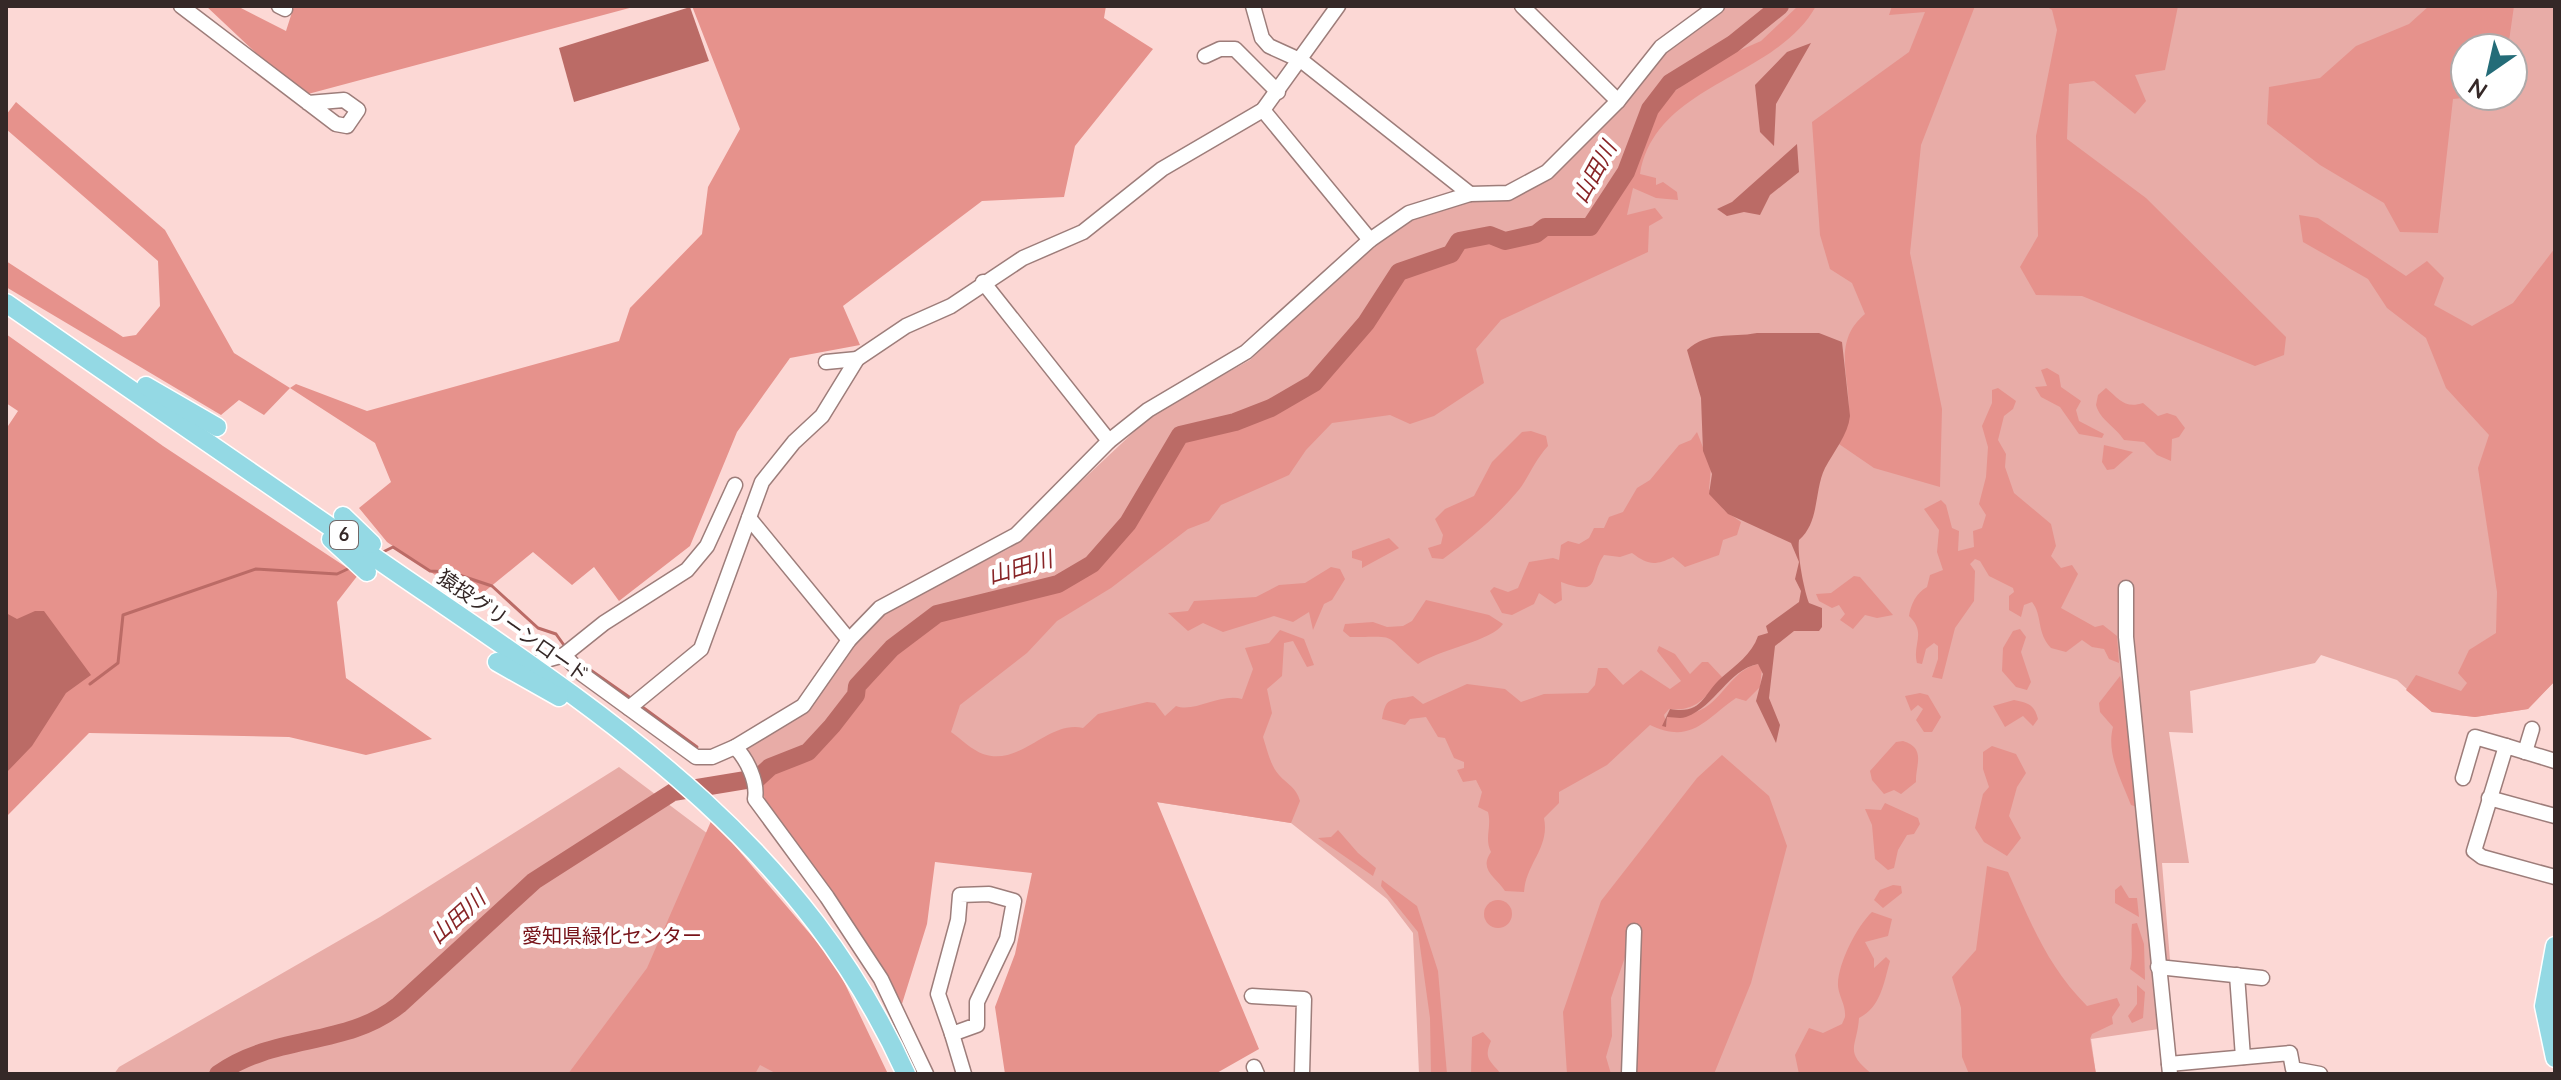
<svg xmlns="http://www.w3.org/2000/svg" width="2561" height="1080" font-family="Lato,'Noto Sans JP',sans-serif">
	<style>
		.green { fill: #e8aca7; fill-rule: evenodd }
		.forest { fill: #e6928c }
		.water { fill: #bb6b66 }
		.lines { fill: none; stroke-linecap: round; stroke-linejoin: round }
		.stream { stroke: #bb6b66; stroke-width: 3 }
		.river { stroke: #bb6b66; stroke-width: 18 }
		.minor-casing { stroke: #9d7d7a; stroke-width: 17 }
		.major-casing { stroke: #fff; stroke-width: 21 }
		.minor { stroke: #fff; stroke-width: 14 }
		.major { stroke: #94d9e4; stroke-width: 18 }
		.labels { text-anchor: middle; stroke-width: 8; stroke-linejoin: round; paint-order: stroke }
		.shield { fill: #fff; stroke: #726868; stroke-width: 2 }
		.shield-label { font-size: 18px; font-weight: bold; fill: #352827 }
		.street-label { font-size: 20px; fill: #352827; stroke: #fff }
		.park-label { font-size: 20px; fill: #771319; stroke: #fff }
		.water-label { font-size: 22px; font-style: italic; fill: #882527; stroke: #fff }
	</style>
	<rect width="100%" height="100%" fill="#fcd8d5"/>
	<g class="green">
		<path d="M1723 6H2555V681L2528 709 2475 717 2432 712 2397 680 2321 655 2315 663 2190 691 2193 733 2169 732 2189 863H2162L2170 960 2154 959 2159 1029 2091 1039 2096 1074H1419L1413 933 1387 899 1291 823 1156 802 761 788 744 747 770 733 885 612 1010 548 1153 414 1250 360 1374 243 1412 217 1547 179 1625 104 1664 50ZM2465 48H2513V96H2465Z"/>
		<path d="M619 767 720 843 887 1074H114L119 1067 380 917Z"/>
	</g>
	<g class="forest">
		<path d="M206 6H237L286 31 294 6H637L308 94 274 70Z"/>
		<path d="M692 6H1106L1104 18 1153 49 1075 146 1064 197 982 201 843 306 860 345 790 358 737 432 690 546 619 601 594 567 572 585 533 552 473 601 387 542 359 508 391 482 375 443 290 388 264 415 239 400 221 415 6 287V261L123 337 136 335 160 306 158 261 6 129V115L16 102 165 230 234 353 290 388 296 384 367 411 619 341 630 308 702 234 708 187 740 129Z"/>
		<path d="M1798 6H1816C1776 79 1655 83 1640 174L1656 178V185L1663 182 1677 192 1678 200 1656 198 1633 188 1627 215 1655 208 1663 218 1649 226 1648 252 1501 320 1476 349 1484 383 1434 416 1410 424 1390 415 1332 423 1306 450 1289 475 1221 505 1209 521 1188 529 1111 588 1057 621 1027 653 960 705 951 732C961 739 972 750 983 754 1021 767 1048 720 1083 728L1098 714 1147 702 1155 703 1165 716 1176 706C1195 713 1220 693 1242 699L1253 669 1245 648 1269 643 1280 630 1304 639 1314 665 1307 667 1293 641 1284 643 1282 676 1267 689 1272 713 1263 737C1267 749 1270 765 1279 775 1288 785 1296 787 1300 801L1291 823 1157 802 1259 1049 1215 1074H1005L995 1007 1015 954 1032 873 935 862 927 924 901 1007 860 935 766 802 761 788 774 772 812 753 855 702 860 685 907 639 943 616 1036 595 1089 569 1128 531 1181 440 1199 431 1247 421 1275 410 1327 379 1399 286 1402 276 1450 257 1467 242H1517L1545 231 1596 229 1623 191 1657 105 1713 62 1761 41Z"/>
		<path d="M1892 6H1975L1921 145 1910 253 1942 409 1940 487 1874 468 1839 444C1867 398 1821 351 1865 314L1852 283 1830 269 1820 235 1812 122 1909 52 1925 12 1889 15Z"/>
		<path d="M2046 6H2178L2165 70 2135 75 2146 101 2135 114 2094 81 2069 84 2067 139 2146 198 2286 337 2284 355 2255 366 2082 296 2036 295 2020 267 2038 236 2036 136 2057 30 2052 10Z"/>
		<path d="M2429 6H2514L2508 48H2465V96H2483L2453 99 2438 233 2400 232 2384 203 2320 165 2267 124 2269 87 2320 78 2356 46 2409 24Z"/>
		<path d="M2299 215 2318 218 2406 276 2427 261 2444 278 2434 305 2472 326 2513 303 2555 248V681L2528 709 2475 717 2432 712 2406 690 2416 675 2461 691 2467 683 2458 673 2469 650 2496 633 2497 592 2478 468 2489 435 2446 388 2426 338 2387 308 2368 279 2303 242Z"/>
		<path d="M6 334 163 446 358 575 337 602 346 678 432 739 366 755 289 737 89 733 6 817V429L18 411 6 403Z"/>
		<path d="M2047 368 2059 375 2061 387 2081 401 2076 410 2079 421 2104 434 2102 438 2079 434 2060 407 2041 397 2035 387 2047 386 2041 370Z"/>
		<path d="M1998 388 2016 401 2013 409 2004 416 1998 440 2006 454 2005 467 2014 493 2051 524 2056 546 2051 556 2061 568 2072 565 2078 574 2061 608 2095 627 2103 625 2117 636 2119 663 2109 659 2104 649 2092 647 2082 640 2066 652 2051 648C2036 632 2043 616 2032 602L2024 605 2021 617 2009 610V596L2014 592 2013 588 1989 576 1980 561 1975 559 1970 564 1975 571 1974 601 1955 628 1942 679 1932 677 1938 659V646L1934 643 1926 649 1922 664 1917 663C1912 644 1927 633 1909 616 1911 604 1916 593 1927 587L1930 575 1943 570 1937 552 1939 530 1924 509 1941 500 1946 505 1952 528 1959 531 1958 551 1974 547 1973 531 1982 528 1986 515 1979 504 1986 477 1988 447 1982 426 1992 403V390Z"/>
		<path d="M2106 388C2119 399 2125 409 2143 403L2158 416 2167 413 2176 416 2185 428 2179 437 2172 439 2171 461 2157 455 2144 442 2124 440C2116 427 2100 420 2096 405L2098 395Z"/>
		<path d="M1531 431 1546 436 1548 446C1534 461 1527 481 1517 492 1495 518 1469 540 1443 559L1432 558 1428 548 1441 544 1443 535 1435 519 1445 509 1474 496 1492 462 1522 432Z"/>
		<path d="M1697 432 1711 468 1709 489 1724 510 1741 522 1737 535 1723 540 1719 555 1685 567 1673 557C1655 566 1648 565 1632 553L1620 557 1604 555C1588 578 1603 597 1561 582L1562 600 1555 604 1539 593 1534 604 1512 615 1502 613 1490 591 1494 587 1508 592 1518 588 1529 562 1553 558 1559 560 1561 545 1568 541 1579 544 1589 538 1594 528H1604L1609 517 1623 512 1637 488 1650 480 1679 445 1691 440Z"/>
		<path d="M2104 445 2133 452 2114 469 2107 470 2102 462Z"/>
		<path d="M1389 538 1399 548 1362 568V561L1352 558V551Z"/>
		<path d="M1331 567 1340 569 1345 579 1332 600 1324 604 1313 630 1309 612 1293 622 1274 616 1223 632 1203 623 1188 631 1168 613 1188 611 1194 601 1256 597 1279 585 1305 583Z"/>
		<path d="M1854 576 1860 577 1893 615 1877 618 1865 615 1853 629 1840 620 1845 614 1839 605 1832 608 1819 601 1816 594 1831 593Z"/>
		<path d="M1426 600 1489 615 1503 624C1492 641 1440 649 1418 664 1381 632 1400 637 1350 637L1343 631 1345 624 1373 622 1387 627 1403 626 1412 621Z"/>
		<path d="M2020 629 2026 637 2021 652 2031 682 2027 690 2016 687 2002 671 2003 648 2013 631Z"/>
		<path d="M1659 646 1675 654 1690 674 1702 662H1708L1722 677C1706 696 1698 712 1669 709L1664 715 1667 725V717C1683 715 1696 715 1710 704 1726 691 1736 669 1758 664L1762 668 1760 687 1746 701 1736 698C1705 719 1692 745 1650 725L1607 765 1559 792V803L1544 818C1550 848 1526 863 1524 892L1505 891C1497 878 1478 870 1491 852 1484 838 1492 827 1488 812L1478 807 1482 792 1476 780 1463 782 1457 770 1464 768V762L1454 758 1445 738 1438 737 1426 717 1410 719 1405 725 1382 719C1386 694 1393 701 1413 696L1423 704 1467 684 1505 689 1521 702 1544 694 1588 693 1595 685 1598 668H1607L1623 685 1641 670 1670 689 1681 681 1657 651Z"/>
		<path d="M2120 676 2126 694 2137 807 2131 805C2121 779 2106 753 2113 727L2100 712 2099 703Z"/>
		<path d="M1920 693 1928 695 1941 717 1932 732H1924L1916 720 1923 709 1918 705 1911 711 1905 696Z"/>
		<path d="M2014 700C2028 703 2034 704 2038 719L2033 726 2023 716 2005 727 1993 706Z"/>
		<path d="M1903 741C1927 748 1915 766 1916 782L1901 794 1894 790 1884 794 1872 780 1870 771 1896 742Z"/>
		<path d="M1992 746 2016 754 2026 773 2017 787 2009 816 2021 838 2007 856 1984 842 1975 828 1983 794 1989 787 1983 769V752Z"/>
		<path d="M1722 755 1769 796 1787 846 1751 983 1714 1074H1636L1641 950 1625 957 1611 998 1612 1036 1606 1057 1611 1074H1567L1563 1012 1601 901 1697 778Z"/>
		<path d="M1885 803 1918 818 1920 824 1914 834 1907 835 1898 850 1894 868 1888 870 1875 859 1872 825 1865 809 1881 810Z"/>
		<path d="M712 819 835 963 888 1074H777L760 1065 755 1074H568L647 968Z"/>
		<path d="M1338 830 1358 853 1376 868 1373 876 1318 838 1331 837Z"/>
		<path d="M1987 866 2008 872C2031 923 2047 966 2087 1006L2117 998 2120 1005 2112 1017 2113 1024 2092 1034 2090 1039 2096 1074H1969L1962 1057 1961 1008 1952 977 1976 950Z"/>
		<path d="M1382 880 1417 906 1438 971 1447 1074H1431L1430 1018 1418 932 1381 886Z"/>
		<path d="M1893 885 1901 886 1902 893 1883 908 1874 900 1880 890Z"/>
		<path d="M2121 885 2129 898H2137L2139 917 2115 903V890Z"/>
		<circle cx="1498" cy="914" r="14"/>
		<path d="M1872 912 1892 919 1888 936 1865 942 1874 959V968L1886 957 1890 961C1884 982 1881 1007 1859 1018 1857 1048 1843 1051 1872 1074H1799L1795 1055 1809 1028 1823 1033 1842 1024 1845 1017C1846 1005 1839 997 1838 986 1837 965 1857 926 1872 912Z"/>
		<path d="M2137 923 2144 944 2145 980 2130 969C2134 955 2130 939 2132 924Z"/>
		<path d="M2137 985 2145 992 2143 1018 2132 1023 2128 1016 2137 1004Z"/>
		<path d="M1483 1032 1491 1041C1483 1059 1491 1061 1501 1074H1471L1472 1037Z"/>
	</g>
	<g class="water">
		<path d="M690 7 709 61 574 102 559 48Z"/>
		<path d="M1811 43 1776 104 1774 146 1760 132 1755 85 1787 52Z"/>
		<path d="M1797 144 1799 172 1770 195 1760 215 1744 212 1727 216 1717 209 1732 202Z"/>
		<path d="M1757 333H1819L1842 342 1850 416C1848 435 1834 451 1825 468 1814 490 1820 522 1799 540 1797 554 1804 590 1809 603L1822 608V627L1819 631H1794L1775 646 1769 698 1780 725 1776 743 1756 701 1763 674 1758 664C1728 670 1716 706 1686 717 1680 719 1674 717 1667 717L1666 727 1662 726 1670 709C1703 715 1703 694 1721 678 1736 665 1752 654 1758 636L1768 633 1766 626 1799 602 1801 591 1795 579 1799 562 1791 543 1728 514 1709 494 1712 474 1703 451 1701 398 1687 350C1708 331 1730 338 1757 333Z"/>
		<path d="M35 611H44L91 675 66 693 32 746 6 773V613L17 619Z"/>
	</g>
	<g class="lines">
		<g class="stream">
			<path d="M381 553 393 547 430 571 450 572 492 586 538 628 556 634 566 648"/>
			<path d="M579 662 632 699"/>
			<path d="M90 684 118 663 123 615 256 569 337 574 352 567"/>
			<path d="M641 706 697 747"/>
		</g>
		<path class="river" d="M218 1074C276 1033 345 1048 399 1005L534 881 673 792 758 778 770 767 808 752 832 726 856 695 857 686 892 648 937 614 1058 584 1092 564 1128 523 1180 435 1235 422 1271 408 1314 383 1366 323 1399 272 1451 254 1459 241 1490 235 1505 241 1536 234 1545 227H1590L1626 172 1650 109 1670 83 1733 44 1780 6"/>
		<defs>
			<g id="minor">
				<path d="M181 6 336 124 347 126 358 110 344 100 308 103"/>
				<path d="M279 6 285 9"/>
				<path d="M1253 6 1262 38 1269 46 1302 61 1470 194"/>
				<path d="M1522 6 1618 101"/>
				<path d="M1205 56 1220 49H1235L1278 92"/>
				<path d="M1263 110 1370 240"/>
				<path d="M983 282 1109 441"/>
				<path d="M826 362 857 359"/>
				<path d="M749 518 849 640"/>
				<path d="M2126 588V637L2170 1074"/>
				<path d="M564 655 582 674 696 757H712L735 747 803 706 849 640 880 608 1016 535 1109 441 1148 410 1246 352 1370 240 1409 213 1470 194 1508 193 1547 172 1618 101 1661 47 1717 6"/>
				<path d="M539 662 564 655 604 623 687 570 707 546 735 485"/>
				<path d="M629 708 701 649 762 482 794 442 822 416 857 359 906 326 951 306 1023 258 1083 232 1162 169 1263 110 1338 6"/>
				<path d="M735 747C747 759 758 782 755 799L827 897 881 979 926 1074"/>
				<path d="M2525 752 2532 729"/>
				<path d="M2555 761 2506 746 2474 851 2482 857 2555 877"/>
				<path d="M2463 778 2475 737 2506 746"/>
				<path d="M2489 798 2555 816"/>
				<path d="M989 894 1014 901 1007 939 977 1002V1025L952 1034 938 994 958 920 960 895Z"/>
				<path d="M2158 967 2262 978"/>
				<path d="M2237 975 2243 1057"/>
				<path d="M1252 996 1304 999 1302 1074"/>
				<path d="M952 1034 964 1074"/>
				<path d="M2169 1064 2290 1053 2293 1069 2320 1074"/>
				<path d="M1254 1067 1257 1074"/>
				<path d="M1629 1074 1634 931"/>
			</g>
			<g id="major">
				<path d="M6 303C138 395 271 486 403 577 608 717 799 839 906 1074"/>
				<path d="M146 386 217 427"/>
				<path d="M343 516 372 544"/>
				<path d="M331 539 367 572"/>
				<path d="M497 662 559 697"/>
				<path d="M2555 946 2544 1006 2555 1058"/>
			</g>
		</defs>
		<use href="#minor" class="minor-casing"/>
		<use href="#major" class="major-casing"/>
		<use href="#minor" class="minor"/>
		<use href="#major" class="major"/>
	</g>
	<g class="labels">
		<rect class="shield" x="330" y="521" width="28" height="28" rx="6"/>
		<g class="shield-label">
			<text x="344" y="541">6</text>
		</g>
		<g class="street-label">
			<text transform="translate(513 626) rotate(35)" y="7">猿投グリーンロード</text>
		</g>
		<g class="park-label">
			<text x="612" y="943">愛知県緑化センター</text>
		</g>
		<g class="water-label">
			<text transform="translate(1594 172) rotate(-61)" y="8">山田川</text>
			<text transform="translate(1020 567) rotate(-16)" y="8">山田川</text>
			<text transform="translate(457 917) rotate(-42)" y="8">山田川</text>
		</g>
	</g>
	<rect width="2561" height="1080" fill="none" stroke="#352827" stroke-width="16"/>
	<g transform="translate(2489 72) rotate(214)"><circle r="38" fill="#ffffff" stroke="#aea9a9" stroke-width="2"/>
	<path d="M0-6L14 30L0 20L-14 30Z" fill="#246c78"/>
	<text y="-12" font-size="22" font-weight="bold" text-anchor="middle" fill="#352827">N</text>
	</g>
</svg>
